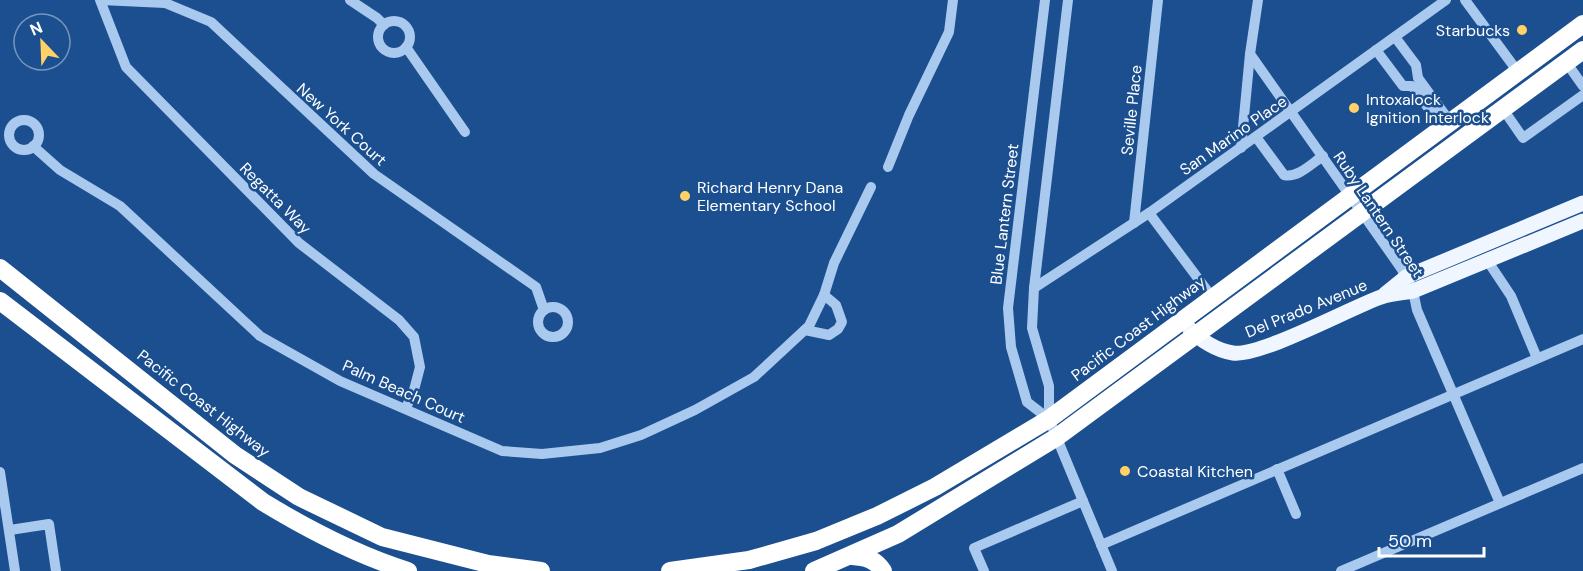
<svg xmlns="http://www.w3.org/2000/svg" width="1583" height="571" font-family="'DM Sans',sans-serif">
	<style>
		.lines { fill: none; stroke-linecap: round; stroke-linejoin: round }
		.minor { stroke: #a9c9ee; stroke-width: 10 }
		.major { stroke: #f0f6ff; stroke-width: 15 }
		.highway { stroke: #fff; stroke-width: 18 }
		.poi-dot { fill: #ffd166; stroke: #1b4f8f; stroke-width: 2 }
		.labels { text-anchor: middle; stroke-width: 5; stroke-linejoin: round; paint-order: stroke }
		.poi-label { font-size: 16px; fill: #fff; stroke: #1b4f8f; text-anchor: start }
		.street-label { font-size: 16px; fill: #fff; stroke: #1b4f8f }
	</style>
	<rect width="100%" height="100%" fill="#1b4f8f"/>
	<g class="lines">
		<g class="minor">
			<path d="M100 0 126 67 299 243 399 320 414 337 420 367 414 390 406 408"/>
			<path d="M101 0 165 3 211 22 374 174 536 287 544 310"/>
			<path d="M350 0 377 18 384 25"/>
			<path d="M1045 0 1008 308 1011 347 1027 402 1049 419"/>
			<path d="M1068 0 1034 288 1032 328 1049 386V419L1112 571"/>
			<path d="M1258 0 1250 54 1401 268 1413 291 1417 310 1500 503"/>
			<path d="M1465 0 1518 72"/>
			<circle cx="394" cy="37" r="16"/>
			<path d="M1395 37 1416 65 1418 78 1451 123"/>
			<path d="M406 47 465 132"/>
			<path d="M1376 50 1403 86H1412L1443 128"/>
			<path d="M1566 62 1583 86"/>
			<path d="M1503 109 1523 138 1583 95"/>
			<circle cx="24" cy="135" r="15"/>
			<path d="M1256 137 1284 175C1298 178 1311 164 1323 156"/>
			<path d="M33 146 60 170 120 206 260 336 340 381 502 451 542 454 600 448 641 435 695 410 754 377 809 326 824 295 834 263 871 187"/>
			<path d="M1241 148 1250 54"/>
			<path d="M888 167 909 115 949 32 953 0"/>
			<path d="M1149 213 1212 297"/>
			<path d="M1134 223 1158 0"/>
			<path d="M1487 260 1511 296 1537 358"/>
			<path d="M1034 288 1149 213 1446 0"/>
			<circle cx="553" cy="322" r="15"/>
			<path d="M805 330 829 335 838 329 842 322 836 305 824 295"/>
			<path d="M1277 469 1296 514"/>
			<path d="M0 472 15 571"/>
			<path d="M10 530 49 524 56 571"/>
			<path d="M1101 545 1583 339"/>
			<path d="M984 571 974 548 1083 501"/>
			<path d="M1341 571 1583 468"/>
		</g>
		<g class="major">
			<path d="M1385 294 1406 277 1583 203"/>
			<path d="M1189 328C1199 340 1218 351 1233 353 1260 357 1350 308 1381 297 1391 294 1402 293 1413 291L1583 221"/>
		</g>
		<g class="highway">
			<path d="M0 268 235 455 299 497 382 537 488 564 541 571"/>
			<path d="M0 301 263 502C309 530 357 555 408 571"/>
			<path d="M852 556C866 557 875 559 883 571"/>
			<path d="M670 571 749 560 816 541 877 516 935 487 1049 419 1583 24"/>
			<path d="M814 571 898 534 1057 437 1583 50"/>
		</g>
	</g>
	<g class="poi-dot">
		<circle cx="1522" cy="30" r="6"/>
		<circle cx="1354" cy="108" r="6"/>
		<circle cx="685" cy="196" r="6"/>
		<circle cx="1125" cy="471" r="6"/>
	</g>
	<g class="labels">
		<g class="poi-label">
			<text x="1510" y="36" text-anchor="end">Starbucks</text>
			<text x="1366" y="105">Intoxalock<tspan x="1366" dy="18">Ignition Interlock</tspan></text>
			<text x="697" y="193">Richard Henry Dana<tspan x="697" dy="18">Elementary School</tspan></text>
			<text x="1137" y="477">Coastal Kitchen</text>
		</g>
		<g class="street-label">
			<text transform="translate(1131 110) rotate(-84)" y="6">Seville Place</text>
			<text transform="translate(342 124) rotate(42)" y="6">New York Court</text>
			<text transform="translate(1233 135) rotate(-35)" y="6">San Marino Place</text>
			<text transform="translate(276 198) rotate(45)" y="6">Regatta Way</text>
			<text transform="translate(1004 214) rotate(-83)" y="6">Blue Lantern Street</text>
			<text transform="translate(1379 214) rotate(56)" y="6">Ruby Lantern Street</text>
			<text transform="translate(1306 308) rotate(-22)" y="6">Del Prado Avenue</text>
			<text transform="translate(1138 328) rotate(-37)" y="6">Pacific Coast Highway</text>
			<text transform="translate(404 391) rotate(24)" y="6">Palm Beach Court</text>
			<text transform="translate(204 403) rotate(38)" y="6">Pacific Coast Highway</text>
		</g>
	</g>
	<g transform="translate(42 42) rotate(337)"><circle r="28" fill="#1b4f8f" stroke="#7695bc" stroke-width="1.5"/>
	<path d="M0-4.5L10 22L0 15L-10 22Z" fill="#ffd166"/>
	<text y="-9" font-size="16" font-weight="bold" text-anchor="middle" fill="#ffffff">N</text>
	</g>
	<path d="M1379 547v9h105v-9" fill="none" stroke="#ffffff" stroke-width="3"/>
	<text x="1388" y="547" font-size="18" fill="#ffffff" stroke="#1b4f8f" stroke-width="4.5" paint-order="stroke">50 m</text>
</svg>
